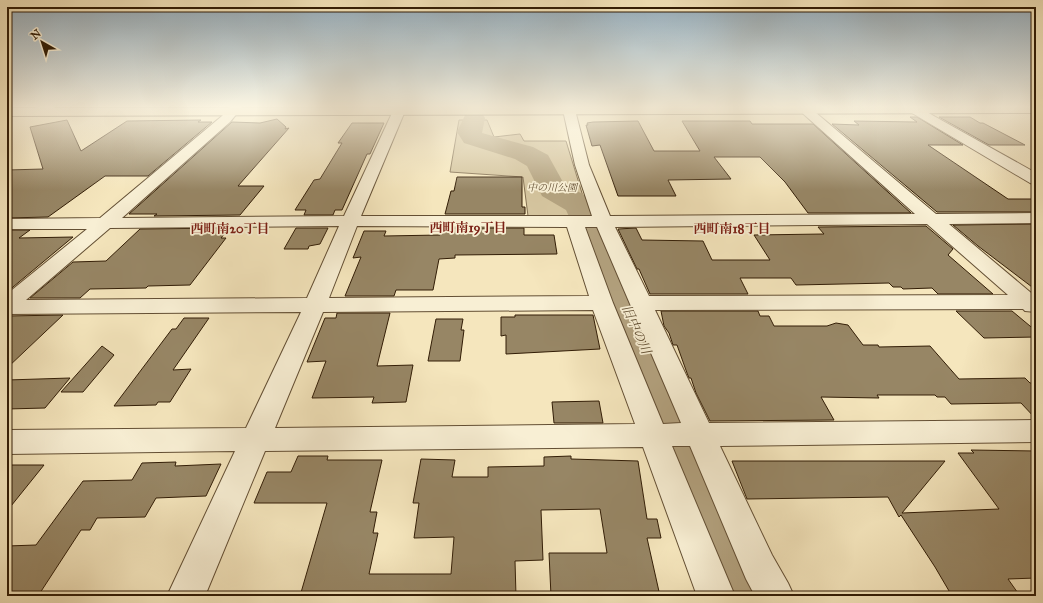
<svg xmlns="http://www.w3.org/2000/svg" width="1043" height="603" font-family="'IM FELL Great Primer','Noto Serif JP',serif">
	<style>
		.green { fill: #d4c49e; stroke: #837052 }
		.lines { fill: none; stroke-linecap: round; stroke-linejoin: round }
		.river { fill: #b3a27f; fill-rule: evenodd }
		.building { fill: #978665; stroke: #321d06 }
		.minor-casing { stroke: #634f34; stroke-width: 2 }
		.major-casing { stroke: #321d06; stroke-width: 2 }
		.minor { fill: #f8efd4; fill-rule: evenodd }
		.major { fill: #f5e6bd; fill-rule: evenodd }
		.labels { text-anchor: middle; stroke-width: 3.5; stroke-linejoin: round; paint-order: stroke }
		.far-park-label { font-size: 10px; font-style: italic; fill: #634f34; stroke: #f8efd4 }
		.neighbourhood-label { font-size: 13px; font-weight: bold; fill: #7a1f14; stroke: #f8efd4 }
		.water-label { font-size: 13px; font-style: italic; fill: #5f4c30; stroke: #f8efd4 }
	</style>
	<rect width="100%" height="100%" fill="#f5e6bd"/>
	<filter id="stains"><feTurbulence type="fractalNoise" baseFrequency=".005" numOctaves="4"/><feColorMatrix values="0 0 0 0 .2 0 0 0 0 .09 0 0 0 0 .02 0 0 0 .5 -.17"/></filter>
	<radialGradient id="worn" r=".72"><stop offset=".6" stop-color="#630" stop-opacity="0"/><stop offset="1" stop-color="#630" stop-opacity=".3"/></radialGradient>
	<path class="green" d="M459 120H487L494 137 520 134 524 141H566L589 216H528L523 177 450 172Z"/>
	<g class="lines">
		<path class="river" d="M474 111 482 113 485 118 482 133 533 147 548 155 564 184 590 198 594 205 625 260 667 346 687 395 715 453 775 572 785 596H717L639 395 623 346 589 260 566 210 542 196 527 166 515 159 464 143 457 132 466 113Z"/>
	</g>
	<g class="building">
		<path d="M910 117H917L963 145H928L1008 199H1036V212H937L832 124 859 125 854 121 917 122Z"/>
		<path d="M939 117H970L980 123H983L1025 145H989Z"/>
		<path d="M277 119 286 127 285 129 289 128 238 186H264L240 215 154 216 157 214H129L232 122 260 123Z"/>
		<path d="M67 120 81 151 127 121 201 120 198 122H212L148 176H105L48 217 7 218V170L43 169 30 127Z"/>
		<path d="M638 121 654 151H700L682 121H750L752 124H813L911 213H808L785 182 760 157H714L731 179 668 180 676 196H618L600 145 592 146 586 125H588L587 123 593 122Z"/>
		<path d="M352 123H384L370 154H367L342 210H335L333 215H304L306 210H295L314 180 320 179 342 143H338Z"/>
		<path d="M457 177H522V207H525V214H445L451 191H454Z"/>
		<path d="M1036 224V290L978 246 953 225Z"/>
		<path d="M926 226 953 249 948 255 993 294H938L932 288 903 289 901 287H893L889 283 796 285 791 278H740L748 294H650L639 269H637L618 229 636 228 642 240 703 241 712 260H770L754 235 824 234 818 227Z"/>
		<path d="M229 228 221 238H226L190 285 148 286 146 288 90 289 80 298H30L73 262 106 261 140 229Z"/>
		<path d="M296 228H328L320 244 309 246 308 249H284Z"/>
		<path d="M442 228H524V235H554L557 254 455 255V258L439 259 433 290H396L394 296H345L361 257 353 258 364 231H386L384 236 440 235Z"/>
		<path d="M7 230H30L19 238 73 237 7 292Z"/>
		<path d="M661 311H758L760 316H769L774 326H827L836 323 848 325 863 345H878L879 347 930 346 959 379 1025 378 1030 383H1036V419L1021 403 951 404 945 397H937L935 395H877L879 398 821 397 834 420 710 421 696 393 691 378H689L687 373 677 345H673L669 333 664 326Z"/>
		<path d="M956 311H1012L1036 331V337L984 338Z"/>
		<path d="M337 313H390L377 366 413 365 406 402 372 403 374 397 312 398 326 361 307 362 325 318H336Z"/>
		<path d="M63 315 7 368V316Z"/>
		<path d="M515 315H593L600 349 506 354V335L501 336V317H515Z"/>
		<path d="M184 318H209L173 370 191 369 170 402H158L156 405 114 406 172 329H176Z"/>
		<path d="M436 319H463L461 330H464L460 361H428Z"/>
		<path d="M102 346 114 355 83 392H61Z"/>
		<path d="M70 378 45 408 7 409V380Z"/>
		<path d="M599 401 603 423H554L552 402Z"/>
		<path d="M971 450 1036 451V578L1008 579 1020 596H952L935 567 901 515 899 517 888 497 747 499 732 461H945L902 513 999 509 958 453H974Z"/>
		<path d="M298 456H328L327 460H382L370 512H377L373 533H378L369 574H451L454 537 414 538 419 503H413L421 459 455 460 452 477H488V467L544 466V457L571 456V459L638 461 647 519H657L661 538H647L660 596H551L549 553H607L600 509 541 510 543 560 515 561 516 596H300L327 503H254L267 472H291Z"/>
		<path d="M176 462 175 466 221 464 206 496 156 498 145 517 97 518 90 530H81L38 596H7V546L36 545 83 481 132 480 142 463Z"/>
		<path d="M7 465H44L7 511Z"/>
	</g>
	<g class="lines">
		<defs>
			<g id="minor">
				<path d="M41 106H56C51 112 39 116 32 115L30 112 32 109Z"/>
				<path d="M231 106H243L230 122 122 218 344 216 393 111 395 108H403L405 111 361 216H592L575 165 563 110 565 107H573L575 110 589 165 610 216 915 214 799 110 801 107H809L936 214 1036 213V223L949 224 1036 297V312L1025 311 1023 309 655 310 709 423 1036 420V442L720 446 772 555 788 583 794 596H755L746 579 690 446H672L735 596H697L643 447 265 451 205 596H167L235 451 7 454V430L246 428 301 312 7 314V294L87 229H7V219L100 218 222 116ZM927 224 1008 295 649 296 615 227ZM339 226 307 298 26 300 110 228ZM357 226 567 227 589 296 329 298ZM585 227H597L681 423 663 424 613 303ZM593 310 635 424 275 428 323 312Z"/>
				<path d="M916 106 1036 173V185L1030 183 912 113 910 110 912 107Z"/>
			</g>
			<path id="major" d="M1036 106V113L7 116V108Z"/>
		</defs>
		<use href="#minor" class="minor-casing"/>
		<use href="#major" class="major-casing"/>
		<use href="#minor" class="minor"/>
		<use href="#major" class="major"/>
	</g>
	<linearGradient id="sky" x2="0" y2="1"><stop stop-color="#93adbe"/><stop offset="0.56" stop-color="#faf4e1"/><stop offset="1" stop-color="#faf4e1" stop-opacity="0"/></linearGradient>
	<rect width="1043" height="190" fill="url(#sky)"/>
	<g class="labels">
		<g class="far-park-label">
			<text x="552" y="191">中の川公園</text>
		</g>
		<g class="neighbourhood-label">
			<text x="468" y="232">西町南19丁目</text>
			<text x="230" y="233">西町南20丁目</text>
			<text x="732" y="233">西町南18丁目</text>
		</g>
		<g class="water-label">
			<text transform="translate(637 329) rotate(66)" y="5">旧中の川</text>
		</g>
	</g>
	<rect width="1043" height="603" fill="none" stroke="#f5e6bd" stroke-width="24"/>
	<rect x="8" y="8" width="1027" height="587" fill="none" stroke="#321d06" stroke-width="2"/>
	<rect x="12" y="12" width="1019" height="579" fill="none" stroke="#321d06"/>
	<g transform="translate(42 42) rotate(321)" stroke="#f8efd4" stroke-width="3" paint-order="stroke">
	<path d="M0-3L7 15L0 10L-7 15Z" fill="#321d06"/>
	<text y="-6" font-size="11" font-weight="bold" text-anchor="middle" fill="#321d06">N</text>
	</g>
	<rect width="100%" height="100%" filter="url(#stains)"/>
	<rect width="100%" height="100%" fill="url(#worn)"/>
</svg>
